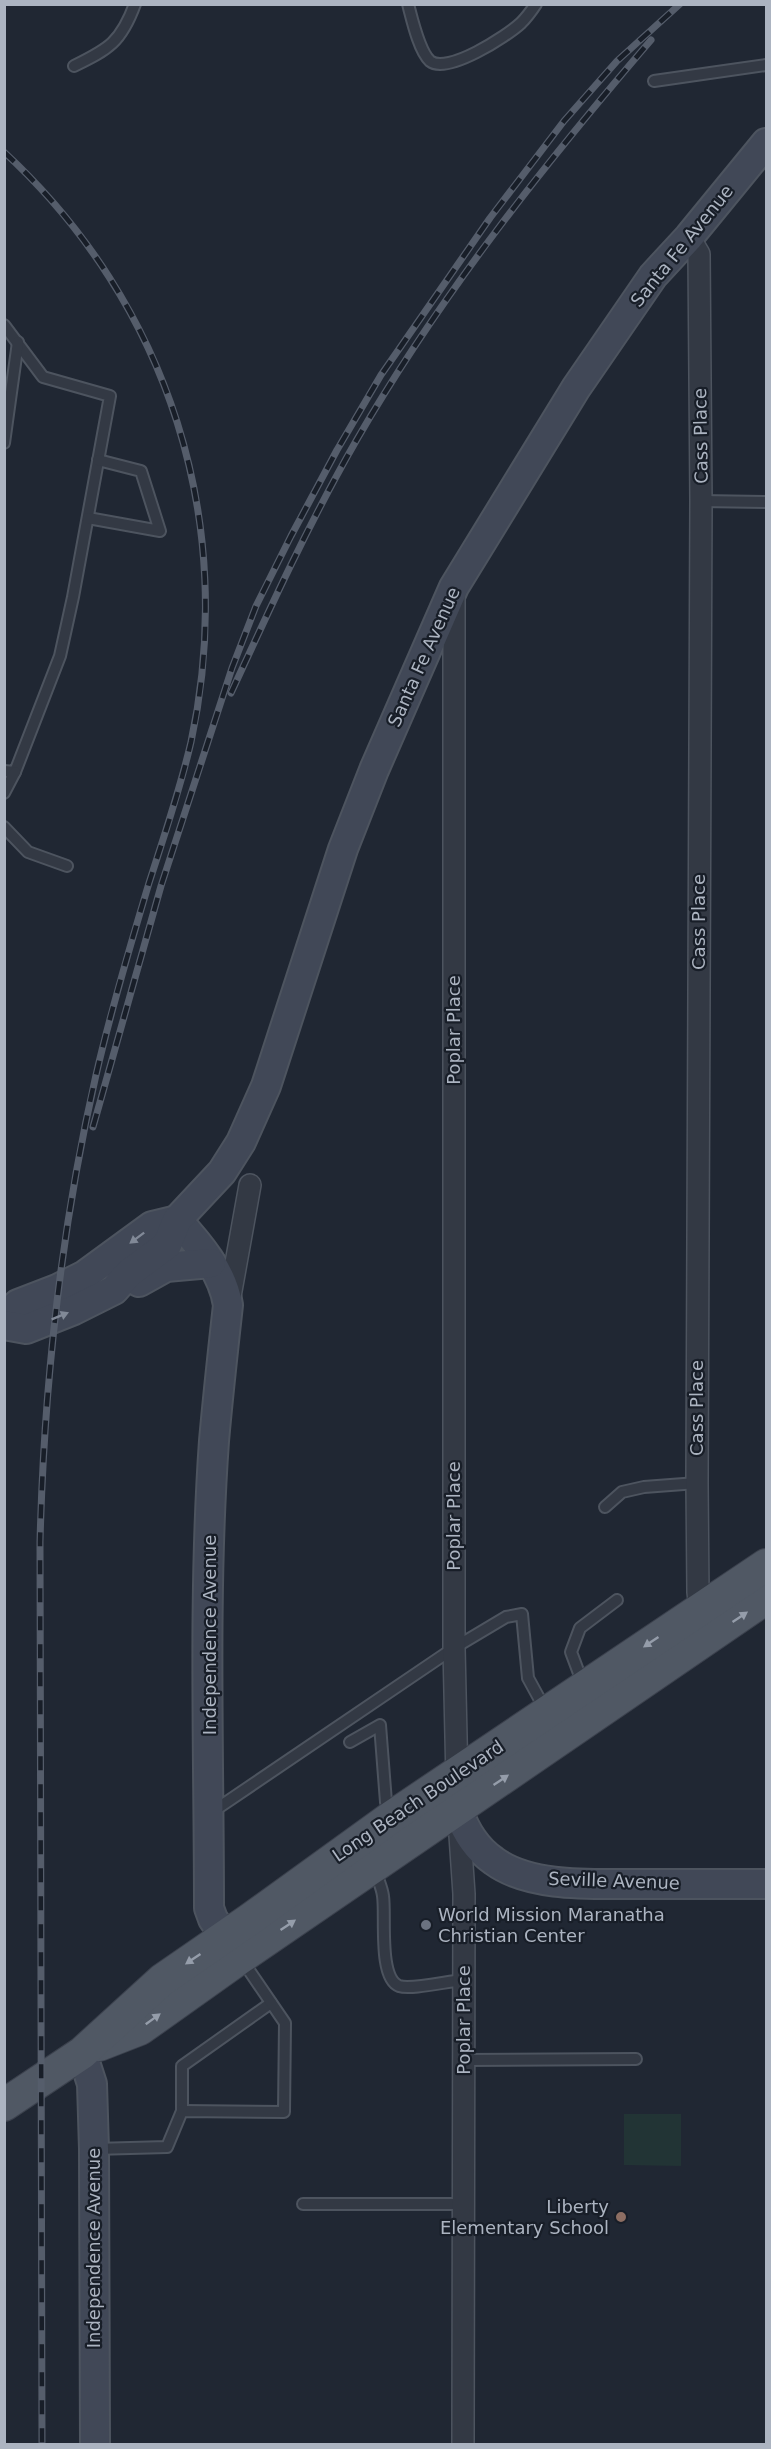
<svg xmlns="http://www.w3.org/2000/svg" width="771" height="2449" font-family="'DejaVu Sans',sans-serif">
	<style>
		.green { fill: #223435 }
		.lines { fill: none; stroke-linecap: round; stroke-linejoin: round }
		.lane-casing { stroke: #4d545f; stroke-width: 14 }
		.street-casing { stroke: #4d545f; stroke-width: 24 }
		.secondary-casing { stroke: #4d545f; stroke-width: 32 }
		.primary-casing { stroke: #3c424e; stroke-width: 34 }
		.lane { stroke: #333944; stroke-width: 10 }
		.street { stroke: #333944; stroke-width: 21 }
		.secondary { stroke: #414857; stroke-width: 28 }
		.primary { stroke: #505864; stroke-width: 32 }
		.rail-casing { stroke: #555d6b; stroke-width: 7 }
		.rail { stroke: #181e28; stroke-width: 4.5; stroke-dasharray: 14; stroke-linecap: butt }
		.oneway { fill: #818997 }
		.oneway2 { fill: #959daa }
		.worship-dot { fill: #6b7280; stroke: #181e28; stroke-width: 2 }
		.education-dot { fill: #8d6e63; stroke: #181e28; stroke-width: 2 }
		.labels { text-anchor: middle; stroke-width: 4.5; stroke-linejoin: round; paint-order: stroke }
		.street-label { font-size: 18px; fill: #acb4c1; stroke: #181e28 }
		.poi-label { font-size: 18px; fill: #acb4c1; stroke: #181e28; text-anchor: start }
	</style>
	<rect width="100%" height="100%" fill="#202733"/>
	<path class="green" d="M624 2114H681V2166L624 2165Z"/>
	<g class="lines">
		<defs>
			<g id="lane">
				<path d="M408 4C412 19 419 51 430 61 447 75 507 36 521 23 526 18 532 10 536 4"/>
				<path d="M74 66C109 49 121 42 135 4"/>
				<path d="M654 81 766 65"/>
				<path d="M4 325 43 377 110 396 73 597 60 656 15 772 4 771"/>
				<path d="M4 443 18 342"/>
				<path d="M701 501 766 502"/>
				<path d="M88 518 160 531 141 471 98 460"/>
				<path d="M4 793 15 772"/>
				<path d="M4 827 28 852 67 866"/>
				<path d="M605 1507 622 1492 644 1487 697 1483"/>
				<path d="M583 1684 571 1652 580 1628 617 1600"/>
				<path d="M350 1742 380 1725 386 1802 391 1813"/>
				<path d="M212 1812 454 1648 506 1617 522 1614 528 1678 546 1711"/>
				<path d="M375 1869C377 1878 382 1887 383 1896 386 1915 378 1978 399 1986 412 1990 448 1981 464 1980"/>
				<path d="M464 2060 636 2059"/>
				<path d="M182 2111V2066L271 2003"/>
				<path d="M94 2149 167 2147 182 2111 284 2112 285 2023 242 1960"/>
				<path d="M303 2204H464"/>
			</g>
			<g id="street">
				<path d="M689 237 699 254 701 501 697 1483 698 1592 700 1610"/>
				<path d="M454 594V1648L457 1781"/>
				<path d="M229 1302 250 1185"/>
				<path d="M459 1821 464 1894 463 2444"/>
			</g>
			<g id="secondary">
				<path d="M177 1220C199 1244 223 1272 228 1305 223 1350 218 1395 214 1441 203 1596 209 1753 209 1908L213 1919 238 1955"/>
				<path d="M139 1282 166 1267 211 1263"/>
				<path d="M4 1317 18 1304 57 1289 85 1275 152 1226 177 1220"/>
				<path d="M4 1325 26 1329 74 1310 114 1290 129 1273 167 1245 177 1220 222 1172 241 1142 266 1086 343 849 374 770 454 587 576 388 653 276 689 237 766 143"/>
				<path d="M458 1810C465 1831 475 1848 494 1861 533 1890 604 1883 651 1884 690 1884 728 1884 766 1884"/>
				<path d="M82 2053 92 2084 94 2149 95 2444"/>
			</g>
			<g id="primary">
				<path d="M99 2045 140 2029 240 1958 766 1598"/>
				<path d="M4 2105 82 2053 162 1980 249 1920 393 1816 766 1565"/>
			</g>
		</defs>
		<use href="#lane" class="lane-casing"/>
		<use href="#street" class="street-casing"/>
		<use href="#secondary" class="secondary-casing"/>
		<use href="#primary" class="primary-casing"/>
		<use href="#lane" class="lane"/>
		<use href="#street" class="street"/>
		<use href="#secondary" class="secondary"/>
		<use href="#primary" class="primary"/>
		<defs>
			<g id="rail">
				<path d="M4 152C169 304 238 523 191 742 180 790 164 836 149 883 130 946 111 1010 96 1075 61 1228 44 1385 40 1542L42 2444"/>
				<path d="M231 693C270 608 309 523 356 441 439 297 543 166 651 40"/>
				<path d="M93 1127 161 886 232 668 256 606 291 536 337 450 381 375 490 218 564 121 617 61 680 4"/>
			</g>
		</defs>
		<use href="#rail" class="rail-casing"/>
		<use href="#rail" class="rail"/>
	</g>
	<defs><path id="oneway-solid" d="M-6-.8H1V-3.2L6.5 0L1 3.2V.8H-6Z" transform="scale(1.5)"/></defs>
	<g class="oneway">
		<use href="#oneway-solid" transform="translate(137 1238) rotate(143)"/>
		<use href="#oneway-solid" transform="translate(60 1316) rotate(-22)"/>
	</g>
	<g class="oneway2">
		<use href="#oneway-solid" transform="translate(740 1617) rotate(-34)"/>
		<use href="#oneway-solid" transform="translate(651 1642) rotate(146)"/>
		<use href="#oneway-solid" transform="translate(501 1780) rotate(-34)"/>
		<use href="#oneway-solid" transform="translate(288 1925) rotate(-34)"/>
		<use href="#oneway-solid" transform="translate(193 1959) rotate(146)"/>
		<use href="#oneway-solid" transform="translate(153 2019) rotate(-36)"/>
	</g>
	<circle class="worship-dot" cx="426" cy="1925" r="6"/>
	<circle class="education-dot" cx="621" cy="2217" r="6"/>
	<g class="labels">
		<g class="street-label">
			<text transform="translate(682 246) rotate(-51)" y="6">Santa Fe Avenue</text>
			<text transform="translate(701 436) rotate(-91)" y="6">Cass Place</text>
			<text transform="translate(424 657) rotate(-66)" y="6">Santa Fe Avenue</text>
			<text transform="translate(699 922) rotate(-90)" y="6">Cass Place</text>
			<text transform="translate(454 1030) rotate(-90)" y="6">Poplar Place</text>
			<text transform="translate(697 1408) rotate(-90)" y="6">Cass Place</text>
			<text transform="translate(454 1516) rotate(-90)" y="6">Poplar Place</text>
			<text transform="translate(210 1635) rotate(-90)" y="6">Independence Avenue</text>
			<text transform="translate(418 1801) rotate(-34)" y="6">Long Beach Boulevard</text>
			<text transform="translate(614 1881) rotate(2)" y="6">Seville Avenue</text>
			<text transform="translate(464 2020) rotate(-90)" y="6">Poplar Place</text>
			<text transform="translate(94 2248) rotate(-90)" y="6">Independence Avenue</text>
		</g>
		<g class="poi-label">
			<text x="438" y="1921">World Mission Maranatha<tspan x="438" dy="21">Christian Center</tspan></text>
			<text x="609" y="2213" text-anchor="end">Liberty<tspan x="609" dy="21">Elementary School</tspan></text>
		</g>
	</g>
	<rect width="771" height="2449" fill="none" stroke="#acb4c1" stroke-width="12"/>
</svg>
